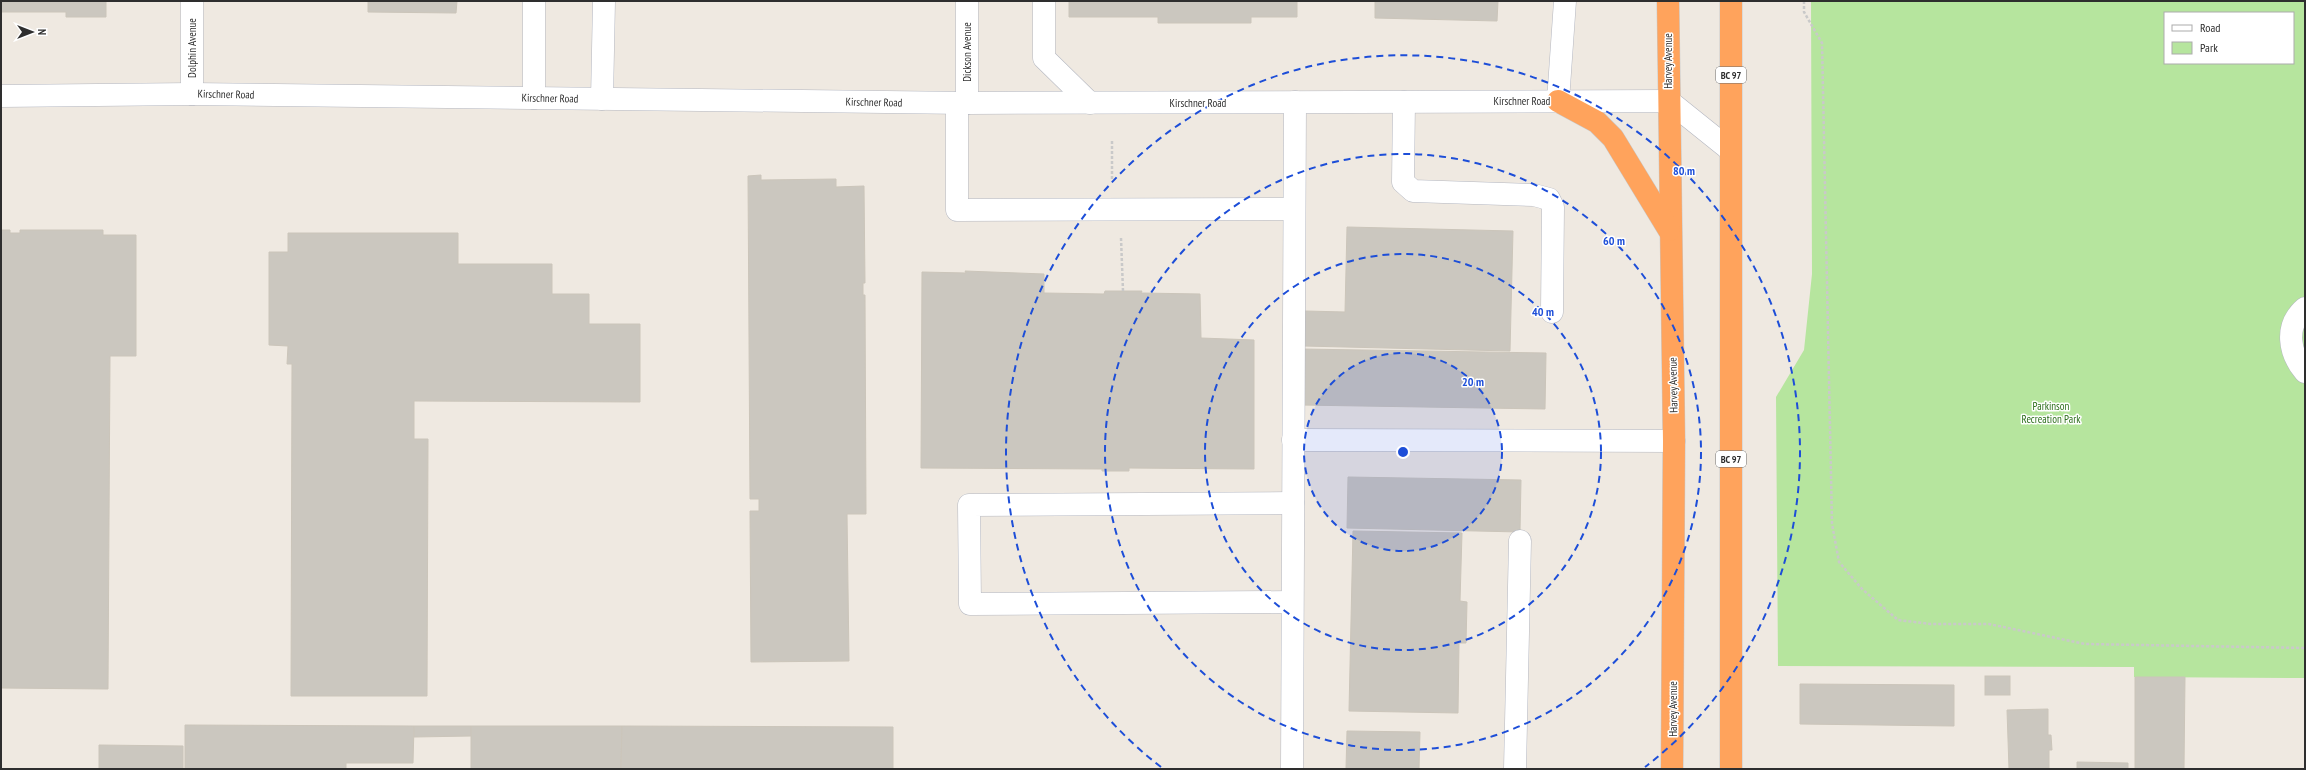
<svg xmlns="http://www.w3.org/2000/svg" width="2306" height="770" font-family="'PT Sans Narrow',sans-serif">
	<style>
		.green { fill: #b6e59e; fill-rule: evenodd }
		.building { fill: #cbc7bf; stroke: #cbc5ba }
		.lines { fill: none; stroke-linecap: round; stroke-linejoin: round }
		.minor-casing { stroke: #b4b7c1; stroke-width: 23 }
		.highway-casing { stroke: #c9c9c9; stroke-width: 23 }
		.path { stroke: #c9c9c9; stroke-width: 2.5; stroke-dasharray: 3 2; stroke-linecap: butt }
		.minor { stroke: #fff; stroke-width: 22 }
		.highway { stroke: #ffa35c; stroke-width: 22 }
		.ring { fill: none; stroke: #1d4ed8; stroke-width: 2; stroke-dasharray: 7 5 }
		.labels { text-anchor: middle; stroke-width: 3; stroke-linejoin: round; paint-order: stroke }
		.shield { fill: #fff; stroke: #6d6d6d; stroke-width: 1 }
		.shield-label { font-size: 10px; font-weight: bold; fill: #2e2e2e }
		.street-label { font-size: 11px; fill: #2e2e2e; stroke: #fff }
		.park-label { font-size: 11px; fill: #2c6e1b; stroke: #fff }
		.centre { fill: #1d4ed8; stroke: #fff; stroke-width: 2 }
		.ring-label { font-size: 12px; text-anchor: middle; font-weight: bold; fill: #1d4ed8; stroke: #fff; stroke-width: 3; stroke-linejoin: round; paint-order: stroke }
	</style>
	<rect width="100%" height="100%" fill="#efe9e1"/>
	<path class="green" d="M1811 1H2305V678L2134 677V667L1778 666 1776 397 1804 350 1812 274ZM2165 13H2293V63H2165Z"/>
	<g class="building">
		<path d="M1 1H106V17H66V12H1Z"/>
		<path d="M368 1H457L456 13 368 12Z"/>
		<path d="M1069 1H1297V17H1251V23H1158V17H1069Z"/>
		<path d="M1375 1H1498L1497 21 1375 18Z"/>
		<path d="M761 175V180L836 179V187L864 186 865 283H863V295H865L866 514H847L849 661 751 662 750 511H759V499H750L748 176Z"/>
		<path d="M1347 227 1513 231 1510 351 1304 346 1305 311 1345 312Z"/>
		<path d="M1 230H10V233H20V230H103V235H136V356H110L108 689 1 688Z"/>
		<path d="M288 233H458V264H552V294H589V324H640V402L414 401V439H428L427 696H291L292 364H287L288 346 269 345V252H288Z"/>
		<path d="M965 271 1044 274V293L1104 294 1105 291H1142L1141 293 1200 294 1201 338 1254 340V469L1129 468V471H1102V469L921 468 922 272 966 273Z"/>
		<path d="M1302 349 1546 353 1545 409 1301 405Z"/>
		<path d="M1348 477 1521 480 1520 532 1347 528Z"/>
		<path d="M1353 531 1462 533 1460 601 1467 602 1466 643H1459L1458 713 1349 711Z"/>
		<rect x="1985" y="676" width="25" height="19"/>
		<path d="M2135 677H2185L2184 769H2135Z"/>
		<path d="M1800 684 1954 685V726L1800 724Z"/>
		<path d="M2048 709V735H2051L2052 750H2049V768L2009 769 2007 710Z"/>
		<path d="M185 725 414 726 413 763H346V769H185Z"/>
		<path d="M414 726H471V736L414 737Z"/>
		<path d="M471 726H622L621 769H471Z"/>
		<path d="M622 726 893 727V769H621Z"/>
		<path d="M1347 731 1420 732 1419 769H1346Z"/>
		<path d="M99 745 183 746V769H99Z"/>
		<path d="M2077 762 2128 763V769H2077Z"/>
	</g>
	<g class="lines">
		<defs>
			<g id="minor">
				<path d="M192 1V94"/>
				<path d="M967 1V103"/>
				<path d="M1044 1V58L1090 103"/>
				<path d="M1 96 192 94 967 103 1669 101 1730 150"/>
				<path d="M534 98V1"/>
				<path d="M602 99 604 1"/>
				<path d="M1558 101 1565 1"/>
				<path d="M1404 102 1403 182 1413 191 1534 195 1549 199 1553 207 1552 312"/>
				<path d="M957 103V210L1294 209"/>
				<path d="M2305 308C2284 326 2289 353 2305 372"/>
				<path d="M1293 440 1674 441"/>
				<path d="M1292 602 970 604 969 505 1293 503"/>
				<path d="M1292 769 1295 102"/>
				<path d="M1515 769 1520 541"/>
			</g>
			<g id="highway">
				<path d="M1668 1 1674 441 1672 769"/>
				<path d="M1731 1V769"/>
				<path d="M1558 101 1597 122 1613 138 1669 230"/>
			</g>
		</defs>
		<use href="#minor" class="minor-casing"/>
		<use href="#highway" class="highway-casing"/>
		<g class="path">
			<path d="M1804 1V12L1822 43 1832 524 1839 562 1862 589 1898 620 1931 624H1989L2085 644 2305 648"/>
			<path d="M1112 141V181"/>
			<path d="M1121 238 1123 291"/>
		</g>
		<use href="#minor" class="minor"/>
		<use href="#highway" class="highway"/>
	</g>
	<circle cx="1403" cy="452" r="99" fill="#1d4ed8" fill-opacity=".12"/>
	<g class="ring">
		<circle cx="1403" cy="452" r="99"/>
		<circle cx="1403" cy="452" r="198"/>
		<circle cx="1403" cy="452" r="298"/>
		<path d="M1161 767A397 397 0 1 1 1645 767"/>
	</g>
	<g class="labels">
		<g class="shield">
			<rect x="1716" y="67" width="30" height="16" rx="3"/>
			<rect x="1716" y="451" width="30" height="16" rx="3"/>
		</g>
		<g class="shield-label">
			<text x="1731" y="79">BC 97</text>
			<text x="1731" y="463">BC 97</text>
		</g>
		<g class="street-label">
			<text transform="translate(192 48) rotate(-90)" y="4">Dolphin Avenue</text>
			<text transform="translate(967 52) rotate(-90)" y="4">Dickson Avenue</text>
			<text transform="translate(1668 61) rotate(-90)" y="4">Harvey Avenue</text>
			<text transform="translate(226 94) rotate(1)" y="4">Kirschner Road</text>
			<text transform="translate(550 98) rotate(1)" y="4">Kirschner Road</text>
			<text x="1522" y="105">Kirschner Road</text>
			<text transform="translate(874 102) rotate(1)" y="4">Kirschner Road</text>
			<text x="1198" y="107">Kirschner Road</text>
			<text transform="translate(1673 385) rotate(-91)" y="4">Harvey Avenue</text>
			<text transform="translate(1673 709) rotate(-90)" y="4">Harvey Avenue</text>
		</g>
		<g class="park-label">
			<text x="2051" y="410">Parkinson<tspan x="2051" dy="13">Recreation Park</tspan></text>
		</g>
	</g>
	<circle cx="1403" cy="452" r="6" class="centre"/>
	<g class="ring-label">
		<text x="1684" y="175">80 m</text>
		<text x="1614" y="245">60 m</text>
		<text x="1543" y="316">40 m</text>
		<text x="1473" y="386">20 m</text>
	</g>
	<rect width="2306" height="770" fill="none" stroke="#2e2e2e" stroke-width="4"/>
	<rect x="2164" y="12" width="130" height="52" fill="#ffffff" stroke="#ababab"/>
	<rect x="2172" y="25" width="20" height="6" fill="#ffffff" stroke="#ababab"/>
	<text x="2200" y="32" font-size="12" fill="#2e2e2e">Road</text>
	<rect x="2172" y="42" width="20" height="12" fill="#b6e59e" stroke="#ababab"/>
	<text x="2200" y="52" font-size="12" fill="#2e2e2e">Park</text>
	<g transform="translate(32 32) rotate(90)" stroke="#ffffff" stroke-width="3" paint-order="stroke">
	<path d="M0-3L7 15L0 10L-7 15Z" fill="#2e2e2e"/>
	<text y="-6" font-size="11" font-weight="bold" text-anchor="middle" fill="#2e2e2e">N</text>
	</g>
</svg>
